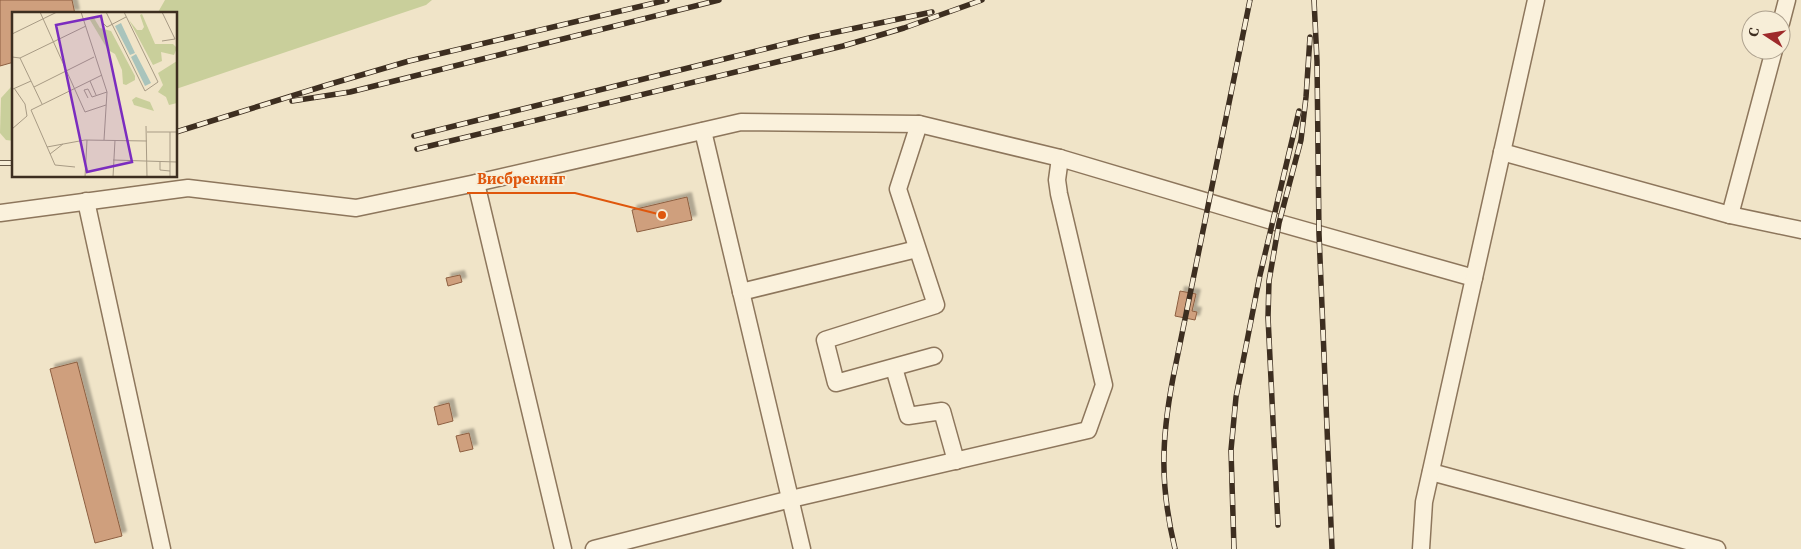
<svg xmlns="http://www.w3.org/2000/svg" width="1801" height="549" font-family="'Source Serif 4',serif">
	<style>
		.green { fill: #c9cf9b }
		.building { fill: #cf9f7d; stroke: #8d5f41; filter: url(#shadow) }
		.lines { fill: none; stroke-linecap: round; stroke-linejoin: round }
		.minor-casing { stroke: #8d765c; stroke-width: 19 }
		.minor { stroke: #faf1dc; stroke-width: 16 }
		.rail-casing { stroke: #3d2e20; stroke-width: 5.5 }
		.rail { stroke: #f7eed8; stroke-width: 4; stroke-dasharray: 11; stroke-linecap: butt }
		.inset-road { fill: none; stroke: #a89b85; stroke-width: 1 }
		.view { fill: #7b2cbf; fill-opacity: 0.15; stroke: #7b2cbf; stroke-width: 2.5 }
		.inset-edge { fill: none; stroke: #3d2e20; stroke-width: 2.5 }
		.leader { fill: none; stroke: #df570d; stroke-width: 2 }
		.callout-dot { fill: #df570d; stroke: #f7eed8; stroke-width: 2 }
		.callout-label { font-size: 15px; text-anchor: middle; font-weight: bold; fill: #df570d; stroke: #f7eed8; stroke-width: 4; stroke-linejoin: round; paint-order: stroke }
	</style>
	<defs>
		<filter id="shadow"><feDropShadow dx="4.5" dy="-4.5" stdDeviation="1" flood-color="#0004"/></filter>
	</defs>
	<rect width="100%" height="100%" fill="#f0e4c8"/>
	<g class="green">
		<path d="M165 0H432L426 5 176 89V14H157Z"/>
		<path d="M11 87H14V141L6 140 0 133 1 98Z"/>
	</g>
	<g class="building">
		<path d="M0 0H72L75 14H14V62L0 66Z"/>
		<path d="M687 197 692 220 637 232 632 210Z"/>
		<path d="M460 275 462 282 448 286 446 278Z"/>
		<path d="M1180 291 1196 294 1192 311 1197 312 1195 320 1175 316Z"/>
		<path d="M77 362 122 536 95 543 50 369Z"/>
		<path d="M449 403 453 421 438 425 434 407Z"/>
		<path d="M469 433 473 449 460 452 456 436Z"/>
	</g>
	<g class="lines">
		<defs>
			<g id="minor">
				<path d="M1781 23 1787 0"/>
				<path d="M919 124 898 189 936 305 825 340 836 383 934 356"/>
				<path d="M703 131 802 549"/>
				<path d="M1502 152 1730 215 1801 230"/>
				<path d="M476 183 563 549"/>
				<path d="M86 201 162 549"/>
				<path d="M0 213 188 188 356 208 476 183 741 122 919 124 1060 158 1272 221 1474 278"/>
				<path d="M1730 215 1774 50"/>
				<path d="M741 292 917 249"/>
				<path d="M894 368 908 416 942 411 956 461"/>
				<path d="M1431 472 1717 549"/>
				<path d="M594 549 791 499 1088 430 1104 385 1059 194 1057 180 1060 158"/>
				<path d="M1421 549 1424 502 1536 0"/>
			</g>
		</defs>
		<use href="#minor" class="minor-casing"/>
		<use href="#minor" class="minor"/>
		<defs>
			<g id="rail">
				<path d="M1314 0 1317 61 1319 234 1332 549"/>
				<path d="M292 101 350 92 719 0"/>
				<path d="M176 132 327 85 409 61 667 0"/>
				<path d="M414 136 813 37 932 12"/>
				<path d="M417 149 843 46 904 28 982 0"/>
				<path d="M0 163H14"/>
				<path d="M1278 525 1268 317 1269 281 1279 223 1301 140 1306 97 1310 37"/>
				<path d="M1175 549C1160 486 1161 441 1173 378L1250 0"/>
				<path d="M1234 549 1231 450 1236 397 1260 275 1299 111"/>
			</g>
		</defs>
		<use href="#rail" class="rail-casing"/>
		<use href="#rail" class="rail"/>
	</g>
	<g transform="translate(12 12)">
		<rect width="165" height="165" fill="#f0e4c8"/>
		<path d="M130 2 143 32H161L165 36 162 43 149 40 150 49 141 53 117 8 125 18H130L132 15 128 3ZM82 6 88 16 99 19 123 64V68L114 73 111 72 110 58 103 42 96 38 78 8ZM165 49V91L157 93 154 85 146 80 151 73 146 61ZM124 85 138 90 142 99 122 93 120 88Z" fill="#c9cf9b"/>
		<path d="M109 11 123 41 118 43 103 14ZM124 42 139 71 133 74 119 45Z" fill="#a9c4bc"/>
		<path class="inset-road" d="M28 0 73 100 94 93M69 0 95 80 92 128M94 0 133 79 146 70 112 0M150 0 163 27 150 29M91 11 95 15 114 5M0 22 45 0M0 45 8 46 74 14M8 46 30 92M78 69 84 83M22 75 82 45M1 77 19 69M76 86 72 78 76 77 80 85 95 80M134 114 135 165M0 117 15 104 13 92 2 76M135 120H165M158 120V165M35 135 73 128 135 129M38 142 51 132M101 148 165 150M148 150V158L158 159M63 155 43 153 19 98 90 63M73 165 75 128M101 165 103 128"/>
		<path class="view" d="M89 4 120 150 75 160 44 13Z"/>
		<rect width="165" height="165" class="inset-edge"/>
	</g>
	<path class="leader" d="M662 215L575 193H467"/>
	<circle class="callout-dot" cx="662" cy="215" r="5"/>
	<g class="callout-label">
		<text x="521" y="184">Висбрекинг</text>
	</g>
	<g transform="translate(1766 35) rotate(282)"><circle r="24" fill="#f7eed8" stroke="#ada18e"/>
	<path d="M0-4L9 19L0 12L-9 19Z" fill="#9e2a2b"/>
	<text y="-8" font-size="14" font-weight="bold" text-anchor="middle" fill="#3d2e20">С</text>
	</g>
</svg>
